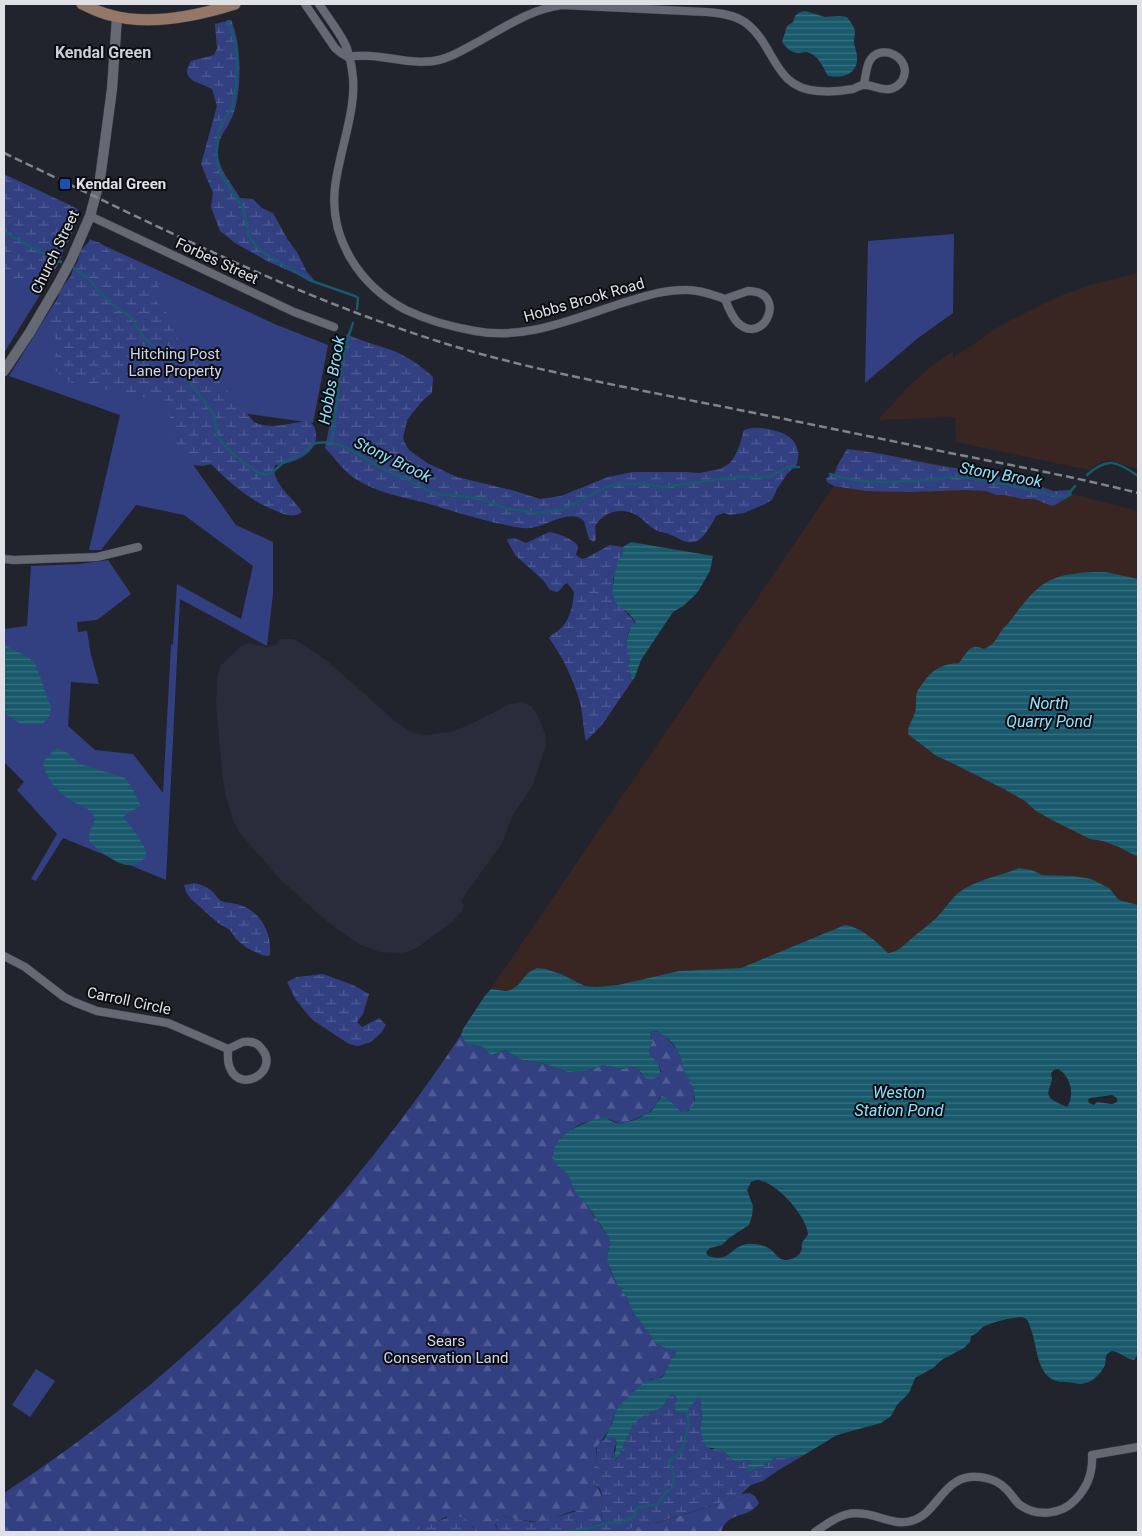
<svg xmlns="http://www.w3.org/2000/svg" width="1142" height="1536" font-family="Roboto,sans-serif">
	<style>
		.commercial { fill: #392623 }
		.built { fill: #282c3b }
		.green { fill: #324082 }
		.forest { fill: url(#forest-firs) }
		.wetland { fill: url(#wetland-marsh) }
		.water { fill: url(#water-rules); fill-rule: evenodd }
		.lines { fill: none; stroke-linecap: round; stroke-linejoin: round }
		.stream { stroke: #19596c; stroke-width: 2.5 }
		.minor-casing { stroke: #3e4047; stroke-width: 9 }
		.tertiary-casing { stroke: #3e4047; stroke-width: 11 }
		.secondary-casing { stroke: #3e4047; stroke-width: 12 }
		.minor { stroke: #666974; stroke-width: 8 }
		.tertiary { stroke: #666974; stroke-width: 10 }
		.secondary { stroke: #947767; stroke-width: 11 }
		.rail { stroke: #81848b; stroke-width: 2.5; stroke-dasharray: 8 4; stroke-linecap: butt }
		.transit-dot { fill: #1a4fb4; stroke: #0c0d11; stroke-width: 2 }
		.labels { text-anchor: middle; stroke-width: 4; stroke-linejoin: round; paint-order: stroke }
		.poi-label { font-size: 15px; font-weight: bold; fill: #dfe1e7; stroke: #0c0d11; text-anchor: start }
		.street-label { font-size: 15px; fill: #dfe1e7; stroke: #0c0d11 }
		.park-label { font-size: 15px; fill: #d1d8ed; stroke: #0c0d11 }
		.neighbourhood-label { font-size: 16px; font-weight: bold; fill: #caceda; stroke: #0c0d11 }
		.water-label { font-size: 16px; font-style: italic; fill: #91e1fd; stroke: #0c0d11 }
	</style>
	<defs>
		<pattern id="forest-firs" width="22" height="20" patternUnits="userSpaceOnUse" patternTransform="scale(1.25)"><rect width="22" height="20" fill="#324082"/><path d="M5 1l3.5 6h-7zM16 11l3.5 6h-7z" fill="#4f5b94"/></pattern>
		<pattern id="wetland-marsh" width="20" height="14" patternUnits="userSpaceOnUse" patternTransform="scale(1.25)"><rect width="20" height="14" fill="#324082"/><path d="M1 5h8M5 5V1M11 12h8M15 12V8" fill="none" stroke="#4f5b94"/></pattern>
		<pattern id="water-rules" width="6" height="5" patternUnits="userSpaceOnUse" patternTransform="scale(1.25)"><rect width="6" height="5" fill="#19596c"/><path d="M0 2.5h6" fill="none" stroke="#3a7181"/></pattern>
	</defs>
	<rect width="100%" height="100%" fill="#21242d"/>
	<g class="commercial">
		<path d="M1138 273V469L1108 460 1100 463 1089 470 956 442 955 417 878 420 907 388 932 366 953 351V358L1003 324 1057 297 1090 285Z"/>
		<path d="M859 449 957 468V476L1043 492 1068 493 1138 511V905L1119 900 1113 892 1082 877 1042 875 1032 870 1019 868 988 879 963 890 950 901 939 915 928 926 901 948 891 953H889L879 945 837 928 830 933 741 968 679 971 618 985 596 987 585 986 561 974 546 969 537 968 528 973 518 985 511 990 507 991 493 989 490 990Z"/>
	</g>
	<path class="built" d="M280 639H294L326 660 395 721 413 733 425 735 451 732 473 723 510 704 521 702 531 706 537 714 545 733 546 745 533 784 511 819 502 843 461 901 464 905 463 910 452 922 418 947 410 951 402 953 379 952 359 944 338 930 317 913 278 877 239 832 233 820 225 793 222 771 216 704 217 680 220 666 241 646 247 643 267 647 276 645Z"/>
	<g class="green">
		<path d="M4 220 51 277 4 353Z"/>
		<path d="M954 234 953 313 918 338 865 383 868 241Z"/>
		<path d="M90 239 277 325 328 345 313 423 235 412 189 459 236 525 273 542V594L267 646 180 599 166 880 63 838 36 881 31 879 57 834 17 790 24 782 4 762V629L27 626 31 566 80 564 108 560 131 594 97 620 77 622 78 632 87 631 91 655 99 684 71 682 68 726 95 750 133 754 163 793 171 645 173 644 177 584 241 619 253 566 184 515 136 505 101 550H89L120 415 9 376 67 283Z"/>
		<path d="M36 1369 55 1381 30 1417 12 1405Z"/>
	</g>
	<g class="forest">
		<path d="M652 1031 661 1032 664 1035 679 1052 695 1094 694 1104 692 1108 685 1112H681L677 1109 667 1098 660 1097 655 1106 647 1114 625 1123H618L609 1119 593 1120 580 1124 561 1138 554 1148 562 1169 566 1172 578 1195 589 1208 609 1238 610 1243 607 1256 610 1269 616 1283 626 1296 634 1314 657 1344 667 1349 675 1351 676 1354 671 1359 664 1375 656 1380 651 1379 614 1416 609 1430 596 1449 597 1459 593 1469V1483C605 1494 600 1495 600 1509 601 1514 603 1516 601 1521L599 1522C590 1520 585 1511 575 1511 569 1511 555 1518 549 1520 533 1524 517 1519 502 1516L495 1524 498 1532H475L474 1527 446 1517 429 1526 411 1532H4V1493C186 1375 341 1216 461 1035 466 1044 473 1046 483 1047L489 1054 495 1055 506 1050 518 1059 545 1064 568 1072 587 1071 603 1065 620 1069 635 1067 639 1070 642 1075 661 1072 660 1068 649 1052 652 1041 650 1032Z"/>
		<path d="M750 1493 755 1496 759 1503C749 1519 727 1511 721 1532H617L645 1524 660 1522 724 1502 741 1494Z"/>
	</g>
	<g class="wetland">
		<path d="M231 20C242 45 242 90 233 115 228 129 217 136 218 154 219 171 232 183 240 198L253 199 262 208 273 213 288 240 297 252 307 272 317 283 269 262 235 243 220 231 211 207 213 193 201 164 217 106 212 89C200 82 178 81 191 61L214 55 217 48 215 24Z"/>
		<path d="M4 174 76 208 80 213 69 240 64 248 61 258 51 277 42 282 4 279Z"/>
		<path d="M99 242 115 256 141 268 155 277 159 285 154 298C160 308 172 317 178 326 181 331 179 337 176 341L208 369 254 422C271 430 290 423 307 421 313 423 315 427 316 433 319 454 292 464 275 465 271 484 293 497 302 512 294 519 283 514 274 510 249 500 230 483 211 464 185 472 177 451 172 429 171 423 171 417 168 411 166 407 160 404 156 402 147 398 136 394 127 392 105 388 82 392 64 378 60 375 55 371 54 367 52 360 58 351 60 345L54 336 48 321 50 310 57 301 60 290 71 276 73 269 78 261 80 251 88 243Z"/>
		<path d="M347 334C365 344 387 346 404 356 414 361 425 369 433 377L432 393 423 400 407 420 403 438 405 443 409 450 427 463 457 477 515 491 540 499 561 496 608 477 633 472H686L699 473 720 469 730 463 733 459 739 447 744 430C755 426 762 428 772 430 791 434 802 444 797 464L787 474 777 489 772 500 765 504 744 513 730 515 724 513 716 516C713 522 706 534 701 538 691 548 679 538 669 534 662 532 656 531 651 527 645 522 639 515 632 513 616 508 604 513 595 526L596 539 594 542 589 539 584 521C568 506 543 531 523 528 490 523 458 513 426 503 402 497 379 493 357 480 346 474 334 457 325 448L345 348 344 338Z"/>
		<path d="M847 449 882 454 935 465 982 472 995 477 1008 476 1054 491 1071 490 1072 495 1057 504 1052 506 1034 499H1023L1005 495H996L986 491 966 490 910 492 866 491 834 486 827 482 826 479 829 476 835 473 837 466Z"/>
		<path d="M549 532C558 533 573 539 578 546L576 555 582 559 586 558 610 545 623 547 622 556 616 566C617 572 613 576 613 582 611 600 626 610 636 624 617 638 636 651 628 666L632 681 602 725 586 741C583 729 583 715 580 702 573 679 563 657 549 638 552 633 554 634 558 631 570 621 573 606 574 592L567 583C562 585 562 590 557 592L550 590 543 580 515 555 507 540 508 539 514 538 526 543Z"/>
		<path d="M195 883C202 885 208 887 213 892 216 895 217 898 221 901 227 903 234 903 240 905 261 912 272 933 270 955L267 956 262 955 247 948 236 939 230 930 218 923 191 899 186 892 184 885Z"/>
		<path d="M323 974 353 985 369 994 363 1014 357 1022 362 1027 379 1018 386 1025 381 1033 371 1042 358 1046 349 1044 314 1021 308 1015 296 1000 287 982 297 977Z"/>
		<path d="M674 1394 677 1399 674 1406 676 1412C688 1416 690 1403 698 1397L700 1398 702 1417 700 1427 710 1449C716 1449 722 1449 726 1453 729 1456 730 1461 735 1461 741 1462 746 1459 752 1461L751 1463 747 1466 765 1465 776 1457 789 1458 804 1455 777 1471 763 1481 751 1485 741 1494 724 1502 659 1522 645 1524 617 1532H498L495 1520 502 1516 531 1522 546 1520 580 1510C588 1512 590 1520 599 1522L601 1521 602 1515 599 1507 602 1494 600 1489 593 1483 592 1479 593 1469 597 1459V1446L605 1438C611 1438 614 1436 617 1442L614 1449V1461L619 1456 633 1425 646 1414 662 1408 670 1395Z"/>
		<path d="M454 1515C464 1517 472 1522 475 1532H411Z"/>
	</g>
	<g class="water">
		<path d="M805 11 825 17 839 16 847 17C850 21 854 26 855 31 855 35 854 39 854 43 855 47 856 51 857 55 859 74 843 79 828 76 823 67 818 54 806 52 802 52 799 54 794 52 789 51 785 46 782 42L787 26 793 22 795 16 798 13Z"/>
		<path d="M631 542 713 556 710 571 699 590 695 595 683 606 673 612 641 660 635 677 632 681 628 666C633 657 626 651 627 642 627 636 630 630 632 625L636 623C633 619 630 614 626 611 622 608 622 610 619 606 607 593 616 576 617 561L622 556 623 547Z"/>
		<path d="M1093 572H1106L1138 579V857L1119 847 1103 841 1090 839 1052 820 1036 811 1025 801 1004 789 956 765 935 755 908 734C908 724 913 720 915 712 917 706 915 699 917 692 918 689 921 686 923 683 932 669 943 664 959 663 968 652 969 643 984 649 995 644 996 639 1002 630 1004 627 1008 624 1010 621 1021 607 1034 587 1051 580 1063 574 1079 573 1093 572Z"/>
		<path d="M4 645 28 657 35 663 51 707 50 715 43 724H21L4 713Z"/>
		<path d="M58 748 68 753 80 764 125 778 131 786 141 806 126 814 124 817C130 828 148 845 146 857 129 872 117 863 102 852 97 848 93 845 89 841V833L95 819C92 807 79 806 70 800 57 791 45 778 43 762L53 751Z"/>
		<path d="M1019 868 1032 870 1042 875 1074 876 1091 879 1109 888 1119 900 1138 905V1354L1134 1360C1125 1359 1121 1352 1112 1351L1107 1354C1105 1358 1106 1361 1105 1365 1102 1372 1093 1382 1085 1383 1079 1385 1072 1382 1066 1382 1035 1383 1039 1348 1030 1327 1029 1323 1028 1319 1024 1318 1018 1315 989 1323 983 1327 978 1331 980 1332 971 1336L970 1342 964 1348 943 1359 933 1368 915 1378 909 1393 897 1405 891 1416 881 1423 837 1435 804 1455 789 1458 776 1457 765 1465 749 1471 746 1469 747 1466 751 1463 752 1461C746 1459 741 1462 735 1461 729 1460 729 1456 726 1453 720 1448 711 1449 705 1446L700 1427 702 1417 700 1398 698 1397 696 1399 687 1412 681 1413 676 1412 674 1406 677 1399 674 1394 670 1395 662 1408 646 1414 633 1425 619 1456 613 1461C615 1455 615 1449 617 1442 614 1436 611 1438 605 1438L612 1423 616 1411 625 1400 646 1381 661 1378 664 1375 671 1359 676 1354 675 1351 667 1349 657 1344 634 1314 626 1296 616 1283 608 1263 607 1256 610 1243 609 1238C603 1229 597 1219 590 1209 586 1204 581 1200 577 1194 573 1188 571 1180 567 1174 563 1168 556 1167 554 1160 547 1136 588 1120 605 1117 609 1119 612 1122 616 1123 626 1125 646 1116 653 1109 656 1105 658 1100 662 1096L667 1098 681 1112 688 1111C702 1100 691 1084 685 1072 682 1066 682 1059 679 1053 675 1045 665 1034 656 1031L650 1032 652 1041 649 1052C654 1062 669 1071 653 1079L645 1078 639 1070 635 1067 620 1069 603 1065 587 1071 568 1072 545 1064 518 1059 506 1050 491 1056 483 1047 467 1044 461 1035 463 1029 484 997 491 989 506 991 511 990 518 985 528 973 537 968 546 969 561 974 585 986 596 987 618 985 679 971 741 968 845 925C861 927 877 942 888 953 898 952 904 945 911 939 920 931 929 925 937 917 946 908 951 898 961 891 978 879 1000 876 1019 868ZM1058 1069C1071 1076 1075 1096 1067 1107L1054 1101 1050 1098 1048 1093 1052 1080 1051 1073 1054 1070ZM1112 1095 1117 1098V1102L1112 1104 1097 1102 1094 1105 1089 1103 1088 1100 1090 1098ZM756 1180C775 1180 806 1215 808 1234 807 1237 803 1240 802 1243 801 1246 803 1249 801 1251 798 1259 784 1263 778 1257 775 1254 773 1251 770 1249 764 1245 753 1243 747 1244 729 1247 731 1263 708 1256L706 1252 710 1248 722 1245 729 1238 749 1225 752 1216 753 1206 747 1190 751 1182Z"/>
	</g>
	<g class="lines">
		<g class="stream">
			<path d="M228 21 235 42 237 57 236 86 232 108 223 121 219 131 216 157 218 165 222 176 243 208 249 236 256 246 264 253 309 280 355 296 358 298 357 309"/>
			<path d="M4 232 42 253 61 262"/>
			<path d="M71 266 90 280 100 293 117 308 131 317 144 338 157 349 188 380 213 413C216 421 215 430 218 437 225 450 248 466 261 474H269L275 470 284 462 302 454 315 443 332 442 347 448 389 472 403 477 429 491 442 495H454L481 499 508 509 535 513 562 510 606 487 617 484H641L664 487 735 477H769L788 467H799"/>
			<path d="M332 442C337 402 339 360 353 323"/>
			<path d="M830 474C864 486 901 482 936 479 943 479 951 476 958 477 994 479 1028 491 1063 497L1067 496 1075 486"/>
			<path d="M1087 475C1107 457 1117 461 1138 476"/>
			<path d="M566 1532 586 1529 608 1523 622 1522 634 1517 637 1507H643L658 1504 665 1493 673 1487 674 1477 669 1462 670 1460 679 1454 683 1446 689 1424 687 1412"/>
		</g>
		<defs>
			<g id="minor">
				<path d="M305 4 335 48 341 53 348 57"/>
				<path d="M319 4C327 16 337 29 344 42 349 51 352 68 353 78 356 111 339 153 335 187 329 239 360 286 406 310 427 320 452 327 475 331 528 341 579 316 629 301 648 295 668 289 688 290 701 290 713 295 725 299"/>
				<path d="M348 57C379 51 409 67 439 60 452 57 463 50 474 44 502 29 530 9 562 5L706 12C721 13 735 15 746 23 776 46 773 88 818 91 829 92 842 91 853 89 856 88 860 85 864 85 872 84 880 91 890 89 895 88 899 85 902 81 915 59 880 40 869 62 866 69 865 78 864 85"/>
				<path d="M90 216 294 312 334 327"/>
				<path d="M748 291C789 291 764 347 738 323 732 317 728 307 725 299Z"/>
				<path d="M4 559 14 560 97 557 138 547"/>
				<path d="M4 956 25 967 64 997 74 1002 97 1011 168 1023 228 1049"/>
				<path d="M243 1042C250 1041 257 1042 261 1048 281 1070 241 1095 230 1068 227 1062 228 1055 228 1049Z"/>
				<path d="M815 1532C841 1514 850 1508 881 1518 891 1521 901 1524 911 1521 936 1515 942 1480 970 1477 982 1476 996 1479 1005 1488 1011 1493 1014 1500 1020 1505 1037 1517 1061 1515 1075 1500 1087 1488 1093 1472 1092 1455L1138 1447"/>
			</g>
			<path id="tertiary" d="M4 371 30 332 57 286 71 260 90 216 100 179 112 89 117 17"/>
			<path id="secondary" d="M82 4C91 8 100 13 110 15 149 26 197 16 235 4"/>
		</defs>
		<use href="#minor" class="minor-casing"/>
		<use href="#tertiary" class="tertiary-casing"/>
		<use href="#secondary" class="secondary-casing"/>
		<use href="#minor" class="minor"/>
		<use href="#tertiary" class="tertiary"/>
		<use href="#secondary" class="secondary"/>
		<path class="rail" d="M4 153C158 226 311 306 477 353 550 373 625 387 699 402 781 418 863 435 945 452 1010 465 1075 477 1138 493"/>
	</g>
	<rect class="transit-dot" x="59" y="178" width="12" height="12" rx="2.5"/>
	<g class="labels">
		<g class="poi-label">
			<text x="76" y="189">Kendal Green</text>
		</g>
		<g class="street-label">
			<text transform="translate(55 252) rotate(-64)" y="5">Church Street</text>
			<text transform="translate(217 261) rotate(25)" y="5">Forbes Street</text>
			<text transform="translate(584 300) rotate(-16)" y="5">Hobbs Brook Road</text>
			<text transform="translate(129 1001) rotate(12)" y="5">Carroll Circle</text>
		</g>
		<g class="park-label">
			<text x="175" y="359">Hitching Post<tspan x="175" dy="17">Lane Property</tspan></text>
			<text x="446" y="1346">Sears<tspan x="446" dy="17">Conservation Land</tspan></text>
		</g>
		<g class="neighbourhood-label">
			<text x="103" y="58">Kendal Green</text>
		</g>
		<g class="water-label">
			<text transform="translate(331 380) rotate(-80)" y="6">Hobbs Brook</text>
			<text transform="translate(393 459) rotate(26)" y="6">Stony Brook</text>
			<text transform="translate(1001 474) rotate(10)" y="6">Stony Brook</text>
			<text x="1049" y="709">North<tspan x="1049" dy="18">Quarry Pond</tspan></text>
			<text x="899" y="1098">Weston<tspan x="899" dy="18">Station Pond</tspan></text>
		</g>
	</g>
	<rect width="1142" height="1536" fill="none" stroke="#dfe1e7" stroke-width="10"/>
</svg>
